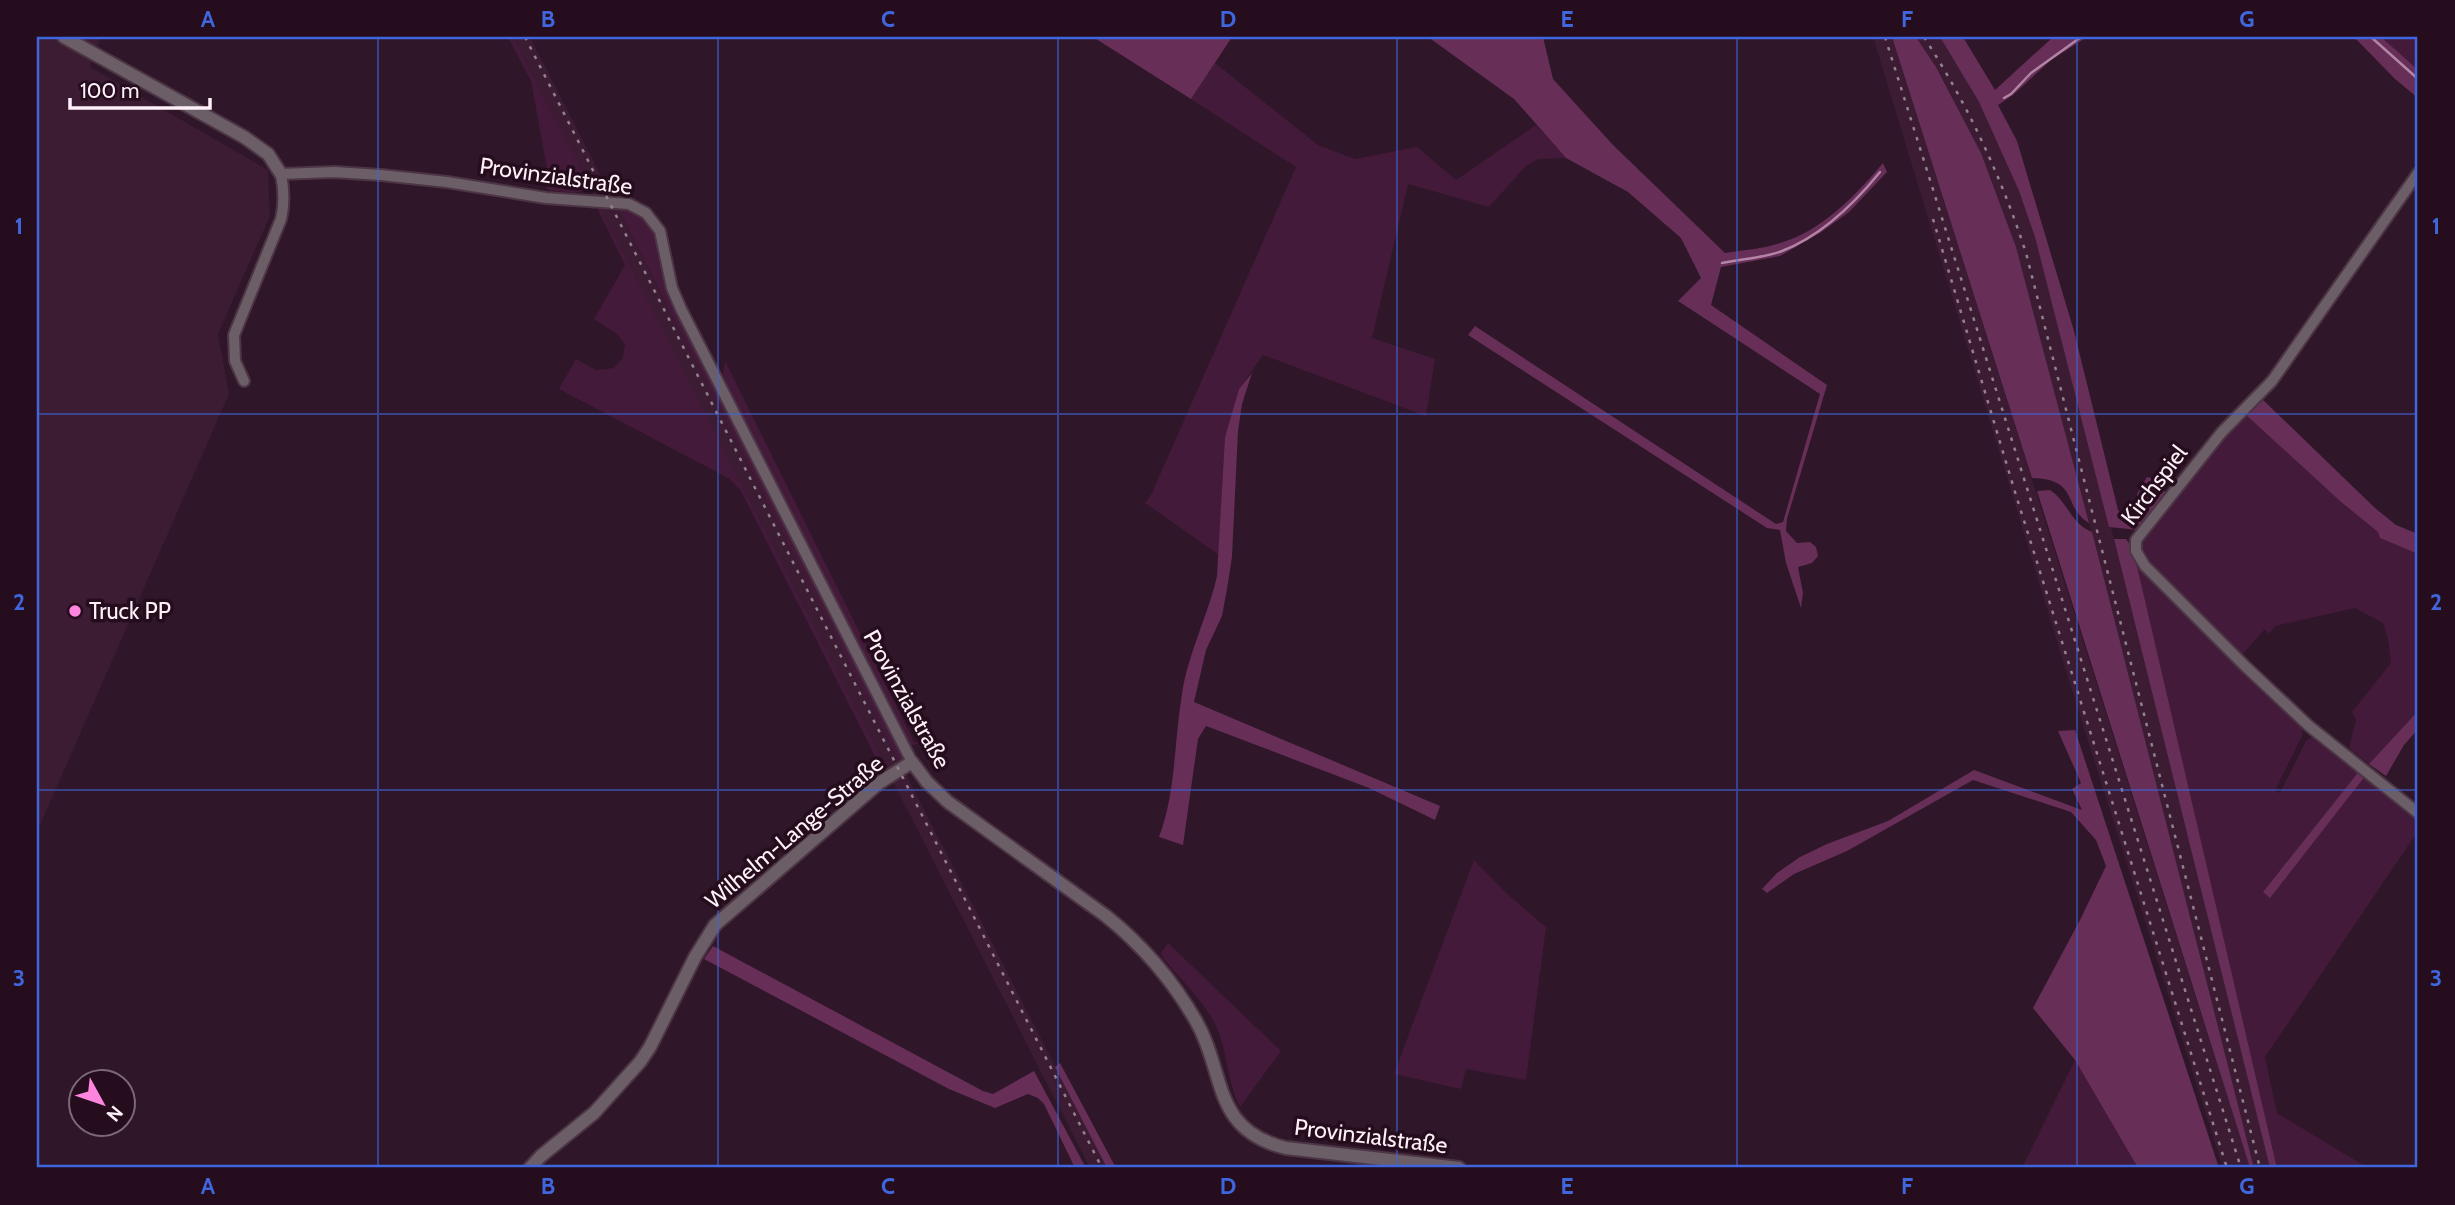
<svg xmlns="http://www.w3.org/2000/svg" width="2455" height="1205" font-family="Cabin,sans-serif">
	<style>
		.built { fill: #3b1c33 }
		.green { fill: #441a3a }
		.forest { fill: #672e58 }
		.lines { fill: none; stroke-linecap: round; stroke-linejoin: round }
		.stream { stroke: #b284a5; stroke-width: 2.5 }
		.minor-casing { stroke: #4c3545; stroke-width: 14 }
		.tertiary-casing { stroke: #4c3545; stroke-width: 16 }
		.minor { stroke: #6c5e67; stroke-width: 10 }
		.tertiary { stroke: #6c5e67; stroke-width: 12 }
		.rail { stroke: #94808e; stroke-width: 2.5; stroke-dasharray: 3.5 7; stroke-linecap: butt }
		.grid { fill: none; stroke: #3f66dd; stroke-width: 2; stroke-opacity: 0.55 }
		.poi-dot { fill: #ff85df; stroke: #250d1e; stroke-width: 2.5 }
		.labels { text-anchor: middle; stroke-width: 7; stroke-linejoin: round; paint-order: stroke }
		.street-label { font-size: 23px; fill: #fef0f9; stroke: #250d1e }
		.poi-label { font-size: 23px; fill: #fef0f9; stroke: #250d1e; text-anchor: start }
		.neatline { fill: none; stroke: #3f66dd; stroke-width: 2.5 }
		.grid-label { font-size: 23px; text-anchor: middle; font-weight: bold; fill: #3f66dd }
	</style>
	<rect width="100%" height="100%" fill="#2f1628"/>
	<g class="built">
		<path d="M37 37H101L90 67 268 170 270 216 218 334 229 394 37 832Z"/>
		<path d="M513 37H530L1107 1168H1090Z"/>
		<path d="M1873 37H1892L2250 1168H2223L2066 671Z"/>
		<path d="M1916 37H1940L1979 102 2019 191 2035 237 2114 539 2270 1168H2254L2089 523 2016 247 1981 153 1936 67Z"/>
	</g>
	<g class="green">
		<path d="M508 37H513L591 188 575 193 547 190 548 174 531 81Z"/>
		<path d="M2381 37H2418V70L2415 69Z"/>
		<path d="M1215 63 1318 145 1355 159 1417 147 1456 180 1536 125 1566 158 1538 159 1525 167 1489 207 1408 184 1372 338 1435 359 1426 416 1263 355 1239 389 1225 437 1219 555 1145 503 1151 495 1296 167 1191 99Z"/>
		<path d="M616 205C657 210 658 244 664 277L904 752V760L900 763Z"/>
		<path d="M600 207 887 769 875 763 874 754 741 491 730 479 559 389 576 359 596 370 614 368 623 358 625 344 617 334 594 319 625 265 598 210Z"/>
		<path d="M725 361 914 742 921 743 912 745 908 743 732 396 723 375Z"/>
		<path d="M2245 414 2341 502 2378 532 2380 538 2418 554V711L2369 764 2349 748 2356 720 2352 712 2391 663 2388 639 2383 623 2355 608 2275 626 2269 634 2265 629 2241 656 2148 563 2140 547C2156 505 2214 449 2245 414Z"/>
		<path d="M2135 559 2303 727 2302 736 2275 791 2280 793 2306 741 2313 736 2321 740 2360 770 2263 892 2270 897 2366 775 2418 818V831L2265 1057 2277 1113 2368 1168H2277Z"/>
		<path d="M1474 860 1507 894 1546 927 1526 1080 1466 1069 1461 1089 1394 1074Z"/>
		<path d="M1168 943 1281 1051 1240 1107C1227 1082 1228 1054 1217 1028 1205 1002 1181 980 1163 958L1161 953Z"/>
		<path d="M2075 1060 2138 1168H2022Z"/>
	</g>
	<g class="forest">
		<path d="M1093 37H1232L1191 99Z"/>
		<path d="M1428 37H1543L1553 79 1613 145 1725 253C1743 250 1763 249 1780 243 1822 231 1856 195 1883 163L1887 172 1849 212 1820 233 1780 256 1721 267 1711 305 1827 385 1787 519 1786 531 1797 543 1810 542 1816 547 1818 556 1812 563 1798 567 1803 593 1801 608 1786 563 1780 530 1767 528 1468 335 1475 326 1776 524 1783 522 1820 394 1678 301 1701 278 1681 238 1628 192 1566 158 1514 99Z"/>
		<path d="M1892 37H1916L1936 67 1981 153 2016 247 2089 523C2062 507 2080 479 2032 478Z"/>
		<path d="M1940 37H1963L1995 90 2053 37H2087L2051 60 2013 95 1998 105 2017 141 2074 331 2118 510 2122 515 2137 514 2142 507 2137 494 2147 477 2154 479 2167 494 2138 530 2109 527 2035 237 2019 191 1979 102Z"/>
		<path d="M2354 37H2381L2418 70V98L2395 79Z"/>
		<path d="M1252 373 1242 404 1238 431 1232 557 1227 589 1222 616 1206 650 1194 702 1440 806 1435 820 1369 788 1206 726 1198 739 1183 845 1159 837C1176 793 1174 741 1182 694 1188 653 1208 616 1217 576L1225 437 1239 389Z"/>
		<path d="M2261 398 2375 508 2396 525 2418 534V554L2380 538 2378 532 2341 502 2245 414Z"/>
		<path d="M2050 490C2069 503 2070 523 2092 532L2254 1168H2250L2037 491Z"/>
		<path d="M2114 539H2126L2133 549 2277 1168H2270Z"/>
		<path d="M2418 711V729L2404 745 2386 776 2369 764Z"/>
		<path d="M2075 730 2219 1168H2138L2075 1060 2033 1008 2081 918 2106 866 2096 840 2071 812 1973 780 1847 851 1794 874 1767 893 1762 889 1777 873 1800 857 1827 844 1888 821 1974 770 2082 810 2072 789 2081 783 2058 731Z"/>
		<path d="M2360 770 2366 775 2270 898 2263 892Z"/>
		<path d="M713 946 983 1091 993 1094 1034 1071 1086 1168H1075L1044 1104 1038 1098 1028 1094 995 1108 949 1089 704 959Z"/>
		<path d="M1060 1063 1116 1168H1107L1055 1067Z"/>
	</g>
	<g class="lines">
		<g class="stream">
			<path d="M2371 37 2418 79"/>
			<path d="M2004 98 2011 94 2031 73 2081 37"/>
			<path d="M1722 263C1741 259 1764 258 1782 251 1821 236 1854 204 1880 172"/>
		</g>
		<defs>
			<g id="minor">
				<path d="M2418 173 2272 381 2221 433 2136 540V551L2145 566 2244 665 2309 726 2418 813"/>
				<path d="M244 381 235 361 234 335 281 219C285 203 284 190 281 174L334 172 381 175 447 182 546 198 629 204 646 213 660 231 672 288 681 309 912 762"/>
			</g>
			<g id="tertiary">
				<path d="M64 37 244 137 268 154 281 174"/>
				<path d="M530 1168 541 1156 594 1113 640 1062 650 1047 695 957 715 925 879 783 912 762 927 782 948 802 1106 916C1141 944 1173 981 1196 1021 1226 1073 1211 1130 1286 1148L1459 1168"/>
			</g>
		</defs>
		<use href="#minor" class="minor-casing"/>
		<use href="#tertiary" class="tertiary-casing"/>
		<use href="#minor" class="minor"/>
		<use href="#tertiary" class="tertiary"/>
		<g class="rail">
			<path d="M525 37 1102 1168"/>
			<path d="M1885 37 2241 1168"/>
			<path d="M1924 37C1968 105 2001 176 2026 253L2260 1168"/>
			<path d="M1933 219 2015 492 2227 1168"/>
		</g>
	</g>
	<path class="grid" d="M378 37V1168M718 37V1168M1058 37V1168M1397 37V1168M1737 37V1168M2077 37V1168M37 414H2418M37 790H2418"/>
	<circle class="poi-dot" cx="75" cy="611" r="7"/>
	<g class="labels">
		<g class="street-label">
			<text transform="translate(556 176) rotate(8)" y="8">Provinzialstraße</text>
			<text transform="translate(2154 485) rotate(-53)" y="8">Kirchspiel</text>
			<text transform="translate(907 699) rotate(61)" y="8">Provinzialstraße</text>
			<text transform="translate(794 832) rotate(-40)" y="8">Wilhelm-Lange-Straße</text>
			<text transform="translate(1371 1136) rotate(7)" y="8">Provinzialstraße</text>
		</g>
		<g class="poi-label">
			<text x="89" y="619">Truck PP</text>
		</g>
	</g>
	<rect width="2455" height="1205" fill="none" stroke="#250d1e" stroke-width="77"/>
	<g transform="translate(102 1103) rotate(130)"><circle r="33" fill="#250d1e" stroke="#7c6876" stroke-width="2"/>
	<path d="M0-5L12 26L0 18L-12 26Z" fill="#ff85df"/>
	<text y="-10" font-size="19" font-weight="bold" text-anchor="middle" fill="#fef0f9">N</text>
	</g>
	<path d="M70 98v10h140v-10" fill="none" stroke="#fef0f9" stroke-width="3.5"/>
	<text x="80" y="98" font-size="21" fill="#fef0f9" stroke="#250d1e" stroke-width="5" paint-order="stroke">100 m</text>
	<rect x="38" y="38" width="2378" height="1128" class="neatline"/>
	<g class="grid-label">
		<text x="208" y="27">A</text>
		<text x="548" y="27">B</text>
		<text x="888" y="27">C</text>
		<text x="1228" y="27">D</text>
		<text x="1567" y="27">E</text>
		<text x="1907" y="27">F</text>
		<text x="2247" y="27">G</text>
		<text x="19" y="234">1</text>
		<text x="2436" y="234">1</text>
		<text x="19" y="610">2</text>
		<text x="2436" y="610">2</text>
		<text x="19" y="986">3</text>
		<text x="2436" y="986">3</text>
		<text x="208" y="1194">A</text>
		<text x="548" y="1194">B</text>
		<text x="888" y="1194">C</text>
		<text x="1228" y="1194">D</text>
		<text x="1567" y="1194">E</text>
		<text x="1907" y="1194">F</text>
		<text x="2247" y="1194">G</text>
	</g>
</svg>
